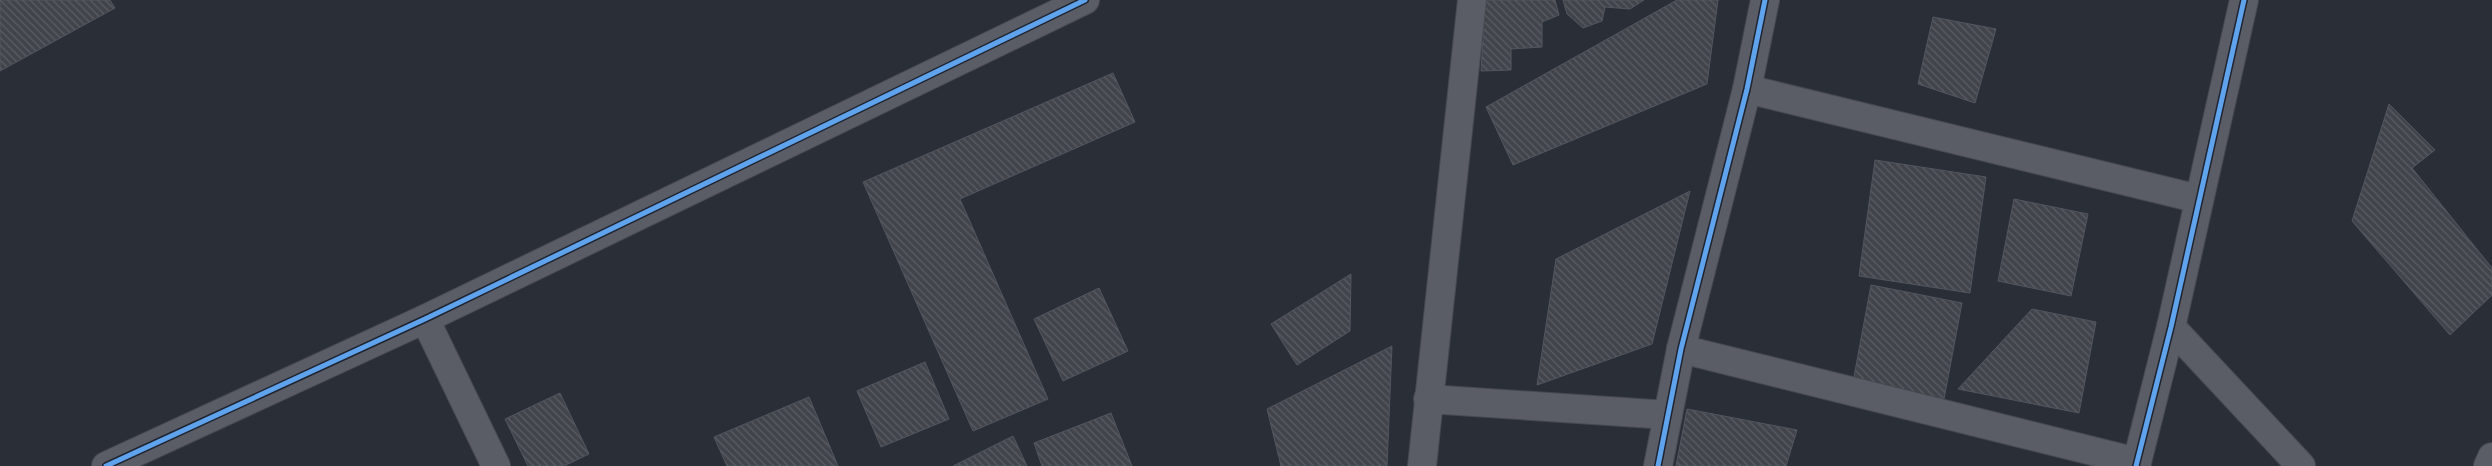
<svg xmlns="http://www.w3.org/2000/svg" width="2492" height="466" font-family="'Space Grotesk',sans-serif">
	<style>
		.building { fill: url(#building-back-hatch); stroke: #52565f }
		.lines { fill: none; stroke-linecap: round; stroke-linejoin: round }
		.minor-casing { stroke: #464950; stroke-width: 30 }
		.minor { stroke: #5a5d65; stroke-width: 28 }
		.cycleway-casing { stroke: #1e2431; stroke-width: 8 }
		.cycleway { stroke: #60a3ed; stroke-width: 5 }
	</style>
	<defs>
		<pattern id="building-back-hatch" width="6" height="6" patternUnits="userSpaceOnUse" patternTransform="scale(1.25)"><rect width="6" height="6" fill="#41444b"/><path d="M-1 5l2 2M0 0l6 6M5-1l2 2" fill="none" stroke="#5a5d63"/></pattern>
	</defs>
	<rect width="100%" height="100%" fill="#2a2e37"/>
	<g class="building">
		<path d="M0 0H110L115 8 0 71Z"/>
		<path d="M1485 0H1555L1559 15 1542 22V47L1511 49V70L1481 71Z"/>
		<path d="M1563 0H1644L1630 9 1605 7 1602 21 1583 28 1567 14Z"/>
		<path d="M1677 0H1718L1707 84 1513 165 1486 107Z"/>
		<path d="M1933 17 1996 29 1975 103 1918 84Z"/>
		<path d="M1113 73 1135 122 960 199 1048 399 973 431 863 182Z"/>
		<path d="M2389 104 2435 150 2412 168 2492 268V295L2450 335 2352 221Z"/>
		<path d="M1875 160 1986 177 1970 293 1859 276Z"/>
		<path d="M1690 191 1652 344 1537 385 1556 259Z"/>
		<path d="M2014 199 2088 214 2071 296 1998 281Z"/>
		<path d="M1351 274 1350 331 1297 365 1271 324Z"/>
		<path d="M1871 285 1962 303 1944 399 1853 382Z"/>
		<path d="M1099 288 1128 351 1063 381 1034 319Z"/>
		<path d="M2032 309 2096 322 2079 413 1958 389Z"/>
		<path d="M1392 346 1387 466H1281L1267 409Z"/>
		<path d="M925 362 949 419 881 447 857 391Z"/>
		<path d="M560 393 589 454 564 466H528L505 419Z"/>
		<path d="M809 397 838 466H727L714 437Z"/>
		<path d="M1687 409 1797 430 1786 466H1676Z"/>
		<path d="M1111 413 1132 466H1042L1034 443Z"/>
		<path d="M1013 436 1027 466H953Z"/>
	</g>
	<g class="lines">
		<defs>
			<g id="minor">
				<path d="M1747 89 2199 199"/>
				<path d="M425 319 496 466"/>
				<path d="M2171 327 2301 466"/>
				<path d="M1681 349 2137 462"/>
				<path d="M1428 399 1668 415"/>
				<path d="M106 466 425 319 1085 0"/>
				<path d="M1422 466 1472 0"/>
				<path d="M1658 466 1681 349 1747 89 1765 0"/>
				<path d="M2136 466 2171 327 2244 0"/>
				<path d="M2488 466 2492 457"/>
			</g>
		</defs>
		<use href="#minor" class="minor-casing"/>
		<use href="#minor" class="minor"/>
		<defs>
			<g id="cycleway">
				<path d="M106 466 425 319 1085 0"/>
				<path d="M1658 466 1681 349 1747 89 1765 0"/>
				<path d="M2136 466 2171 327 2244 0"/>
			</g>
		</defs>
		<use href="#cycleway" class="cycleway-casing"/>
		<use href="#cycleway" class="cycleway"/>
	</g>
</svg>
